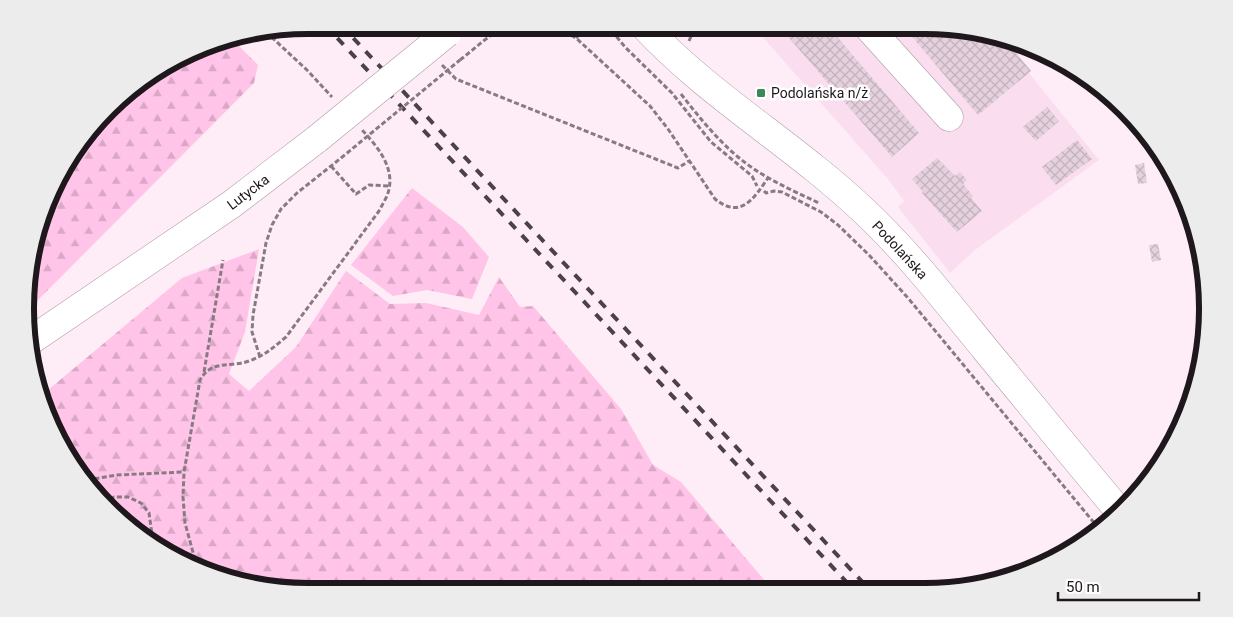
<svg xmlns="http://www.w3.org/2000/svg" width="1233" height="617" font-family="Roboto,sans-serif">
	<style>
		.built { fill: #faddee }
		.forest { fill: url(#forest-firs) }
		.building { fill: url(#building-cross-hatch) }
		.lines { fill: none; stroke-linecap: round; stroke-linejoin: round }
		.minor-casing { stroke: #ad9aa5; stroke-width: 29 }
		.major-casing { stroke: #ad9aa5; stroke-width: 29 }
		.path { stroke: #877b83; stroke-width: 3; stroke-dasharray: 5 2.5; stroke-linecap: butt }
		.minor { stroke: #fff; stroke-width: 28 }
		.major { stroke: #fff; stroke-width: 28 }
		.rail { stroke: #4b4248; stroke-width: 4; stroke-dasharray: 9 9; stroke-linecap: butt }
		.major-bridge-casing { stroke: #ad9aa5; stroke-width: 29; stroke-linecap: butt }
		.path-bridge { stroke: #877b83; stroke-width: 3; stroke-dasharray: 5 2.5; stroke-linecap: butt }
		.major-bridge { stroke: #fff; stroke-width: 28 }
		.poi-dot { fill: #39895a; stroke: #fff; stroke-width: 2 }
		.labels { text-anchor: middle; stroke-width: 5; stroke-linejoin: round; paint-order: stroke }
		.poi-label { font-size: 14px; fill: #1e171c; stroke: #fff; text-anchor: start }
		.street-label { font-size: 14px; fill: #1e171c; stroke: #fff }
		.rim { fill: none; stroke: #1e171c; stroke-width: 6 }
	</style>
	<defs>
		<pattern id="forest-firs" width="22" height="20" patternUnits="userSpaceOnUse" patternTransform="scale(1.25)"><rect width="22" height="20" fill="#ffc4e8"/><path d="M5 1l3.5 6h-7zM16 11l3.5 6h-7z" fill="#daa8c6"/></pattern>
		<pattern id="building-cross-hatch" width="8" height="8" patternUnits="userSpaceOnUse" patternTransform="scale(1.25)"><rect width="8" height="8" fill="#e5d0dd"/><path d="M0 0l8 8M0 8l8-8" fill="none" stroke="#c4b2bd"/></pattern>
	</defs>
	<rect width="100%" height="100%" fill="#feedf7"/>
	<path class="built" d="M752 25 943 26 1008 43 1031 71 1029 73 1099 160 975 250 950 273 898 207 904 201 888 179Z"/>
	<g class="forest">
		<path d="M231 38 258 65 254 83 29 309 31 253 73 151 136 84 217 40Z"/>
		<path d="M412 188 463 227 489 257 472 299 427 290 393 296 351 265Z"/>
		<path d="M259 249 245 332 229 374 249 391 296 347 346 271 390 304 426 303 479 315 499 277 520 307 533 306 621 409 653 465 681 482 771 588 775 590 290 591 183 563 108 509 54 434 42 395 182 278Z"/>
	</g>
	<g class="building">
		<path d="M778 25H827L919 133 892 157Z"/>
		<path d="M903 26H943L1008 43 1031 71 978 115Z"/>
		<path d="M1047 107 1059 121 1036 141 1023 127Z"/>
		<path d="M1077 140 1092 159 1056 185 1042 167Z"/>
		<path d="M937 158 955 176 960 172 967 180 963 184 973 196 971 198 982 211 957 232 922 193 923 192 912 179Z"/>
		<path d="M1144 163 1147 183 1138 184 1135 165Z"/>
		<path d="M1158 244 1161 260 1152 262 1149 245Z"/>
	</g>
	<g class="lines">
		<defs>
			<g id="minor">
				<path d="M643 25C709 96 793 144 863 210 908 252 946 301 985 349 1030 403 1074 458 1120 512"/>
				<path d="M867 26 949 117"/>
			</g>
			<path id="major" d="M27 343 232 204 317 139"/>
		</defs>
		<use href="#minor" class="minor-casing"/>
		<use href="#major" class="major-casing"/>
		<g class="path">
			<path d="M400 25 410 35"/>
			<path d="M551 25 557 27 576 38 650 106 668 129 715 199C741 220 754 198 768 178"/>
			<path d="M607 25 625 47 672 93 711 142 752 176 757 186"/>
			<path d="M615 25 621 32"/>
			<path d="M688 25 692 28"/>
			<path d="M266 32 308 71 332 97"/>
			<path d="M698 34 702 25"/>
			<path d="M576 38 589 25"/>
			<path d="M689 41 696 25"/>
			<path d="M1041 52 1050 56"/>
			<path d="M460 60C476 48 492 31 511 25"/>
			<path d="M442 65 456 79 678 168 689 161"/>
			<path d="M681 94C706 126 731 157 767 177 784 187 802 195 819 203"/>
			<path d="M331 166 356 194 369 185 389 186"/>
			<path d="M764 191 766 193 774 191 782 192 821 212 838 225 869 255 908 298 1100 530"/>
			<path d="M260 357 252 332 253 315 266 243 272 225 281 209 297 193 341 158"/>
			<path d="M204 372 223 260"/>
			<path d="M87 480 117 475 184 472"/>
			<path d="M103 502 114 497H128L141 503 149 513 153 541"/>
			<path d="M197 567 185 523 183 497 184 472 200 380C212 359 230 368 249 361 264 356 274 347 286 337L379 211C382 205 386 199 388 193 396 168 377 146 362 130"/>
			<path d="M635 590 642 584"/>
		</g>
		<use href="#minor" class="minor"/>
		<use href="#major" class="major"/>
		<g class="rail">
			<path d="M325 25 854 590"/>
			<path d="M341 25 870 590"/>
		</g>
		<defs>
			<path id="major-bridge" d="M317 139 447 33"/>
		</defs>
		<use href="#major-bridge" class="major-bridge-casing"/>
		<path class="path-bridge" d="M341 158 460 60"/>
		<use href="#major-bridge" class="major-bridge"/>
	</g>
	<rect class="poi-dot" x="756" y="88" width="10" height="10" rx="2.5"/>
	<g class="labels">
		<g class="poi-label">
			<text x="771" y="98">Podolańska n/ż</text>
		</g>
		<g class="street-label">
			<text transform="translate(248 192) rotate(-37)" y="5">Lutycka</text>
			<text transform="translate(900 250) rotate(47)" y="5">Podolańska</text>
		</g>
	</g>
	<path d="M0 0H1233V617H0ZM308 34H925A274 274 0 0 1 1199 308V309A274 274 0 0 1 925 583H308A274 274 0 0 1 34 309V308A274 274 0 0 1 308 34Z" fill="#edeced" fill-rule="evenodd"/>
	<path class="rim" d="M308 34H925A274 274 0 0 1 1199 308V309A274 274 0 0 1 925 583H308A274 274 0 0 1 34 309V308A274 274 0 0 1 308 34Z"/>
	<path d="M1058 592v8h141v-8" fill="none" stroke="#1e171c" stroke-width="2.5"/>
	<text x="1066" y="592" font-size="15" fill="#1e171c" stroke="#ffffff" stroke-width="4" paint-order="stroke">50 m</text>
</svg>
